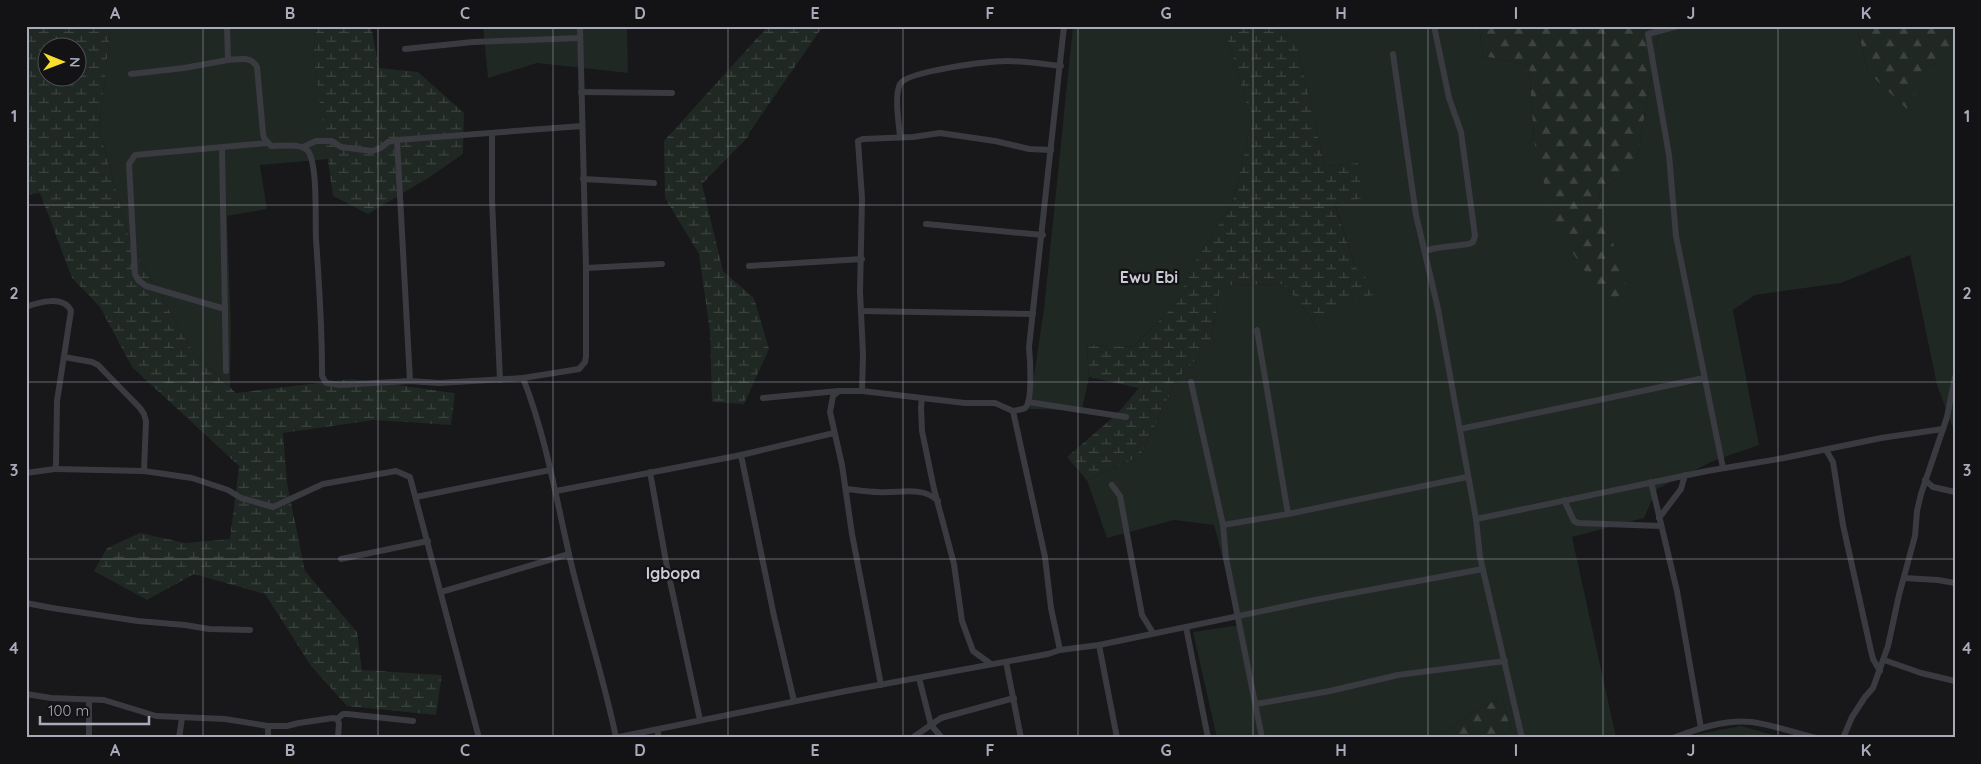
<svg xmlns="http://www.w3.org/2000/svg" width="1981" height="764" font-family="Quicksand,sans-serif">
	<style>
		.grass { fill: #1f2822 }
		.forest { fill: url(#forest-firs) }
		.wetland { fill: url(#wetland-marsh); fill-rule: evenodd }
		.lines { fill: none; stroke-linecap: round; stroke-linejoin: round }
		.street { stroke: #3a3a41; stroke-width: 6 }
		.grid { fill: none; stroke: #a9abba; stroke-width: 1; stroke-opacity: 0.55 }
		.labels { text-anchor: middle; stroke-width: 4.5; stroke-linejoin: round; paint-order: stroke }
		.quarter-label { font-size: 16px; font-weight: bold; fill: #cacbd6; stroke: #131215 }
		.neatline { fill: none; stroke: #a9abba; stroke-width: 2 }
		.grid-label { font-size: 16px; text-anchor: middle; font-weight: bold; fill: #a9abba }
	</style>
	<defs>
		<pattern id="forest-firs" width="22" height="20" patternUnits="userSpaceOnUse" patternTransform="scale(1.25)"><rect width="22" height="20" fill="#1f2822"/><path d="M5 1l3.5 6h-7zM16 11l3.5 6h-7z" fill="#3d4440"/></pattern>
		<pattern id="wetland-marsh" width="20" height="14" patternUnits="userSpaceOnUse" patternTransform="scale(1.25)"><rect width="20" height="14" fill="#1f2822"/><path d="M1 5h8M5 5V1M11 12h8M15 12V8" fill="none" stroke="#3d4440"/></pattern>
	</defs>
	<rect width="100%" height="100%" fill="#18171a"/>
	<g class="grass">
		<path d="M111 26H317L313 53 329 159 260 165 267 209 227 216 231 330 230 387 193 352 131 245 99 129Z"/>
		<path d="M483 26H627L628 73 537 63 488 78Z"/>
		<path d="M1073 26H1221L1227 38 1252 122 1232 204 1193 265 1176 304 1133 347 1087 345 1089 377 1082 410 1029 409 1044 309Z"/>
		<path d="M1276 26H1479L1483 56 1529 65 1534 141 1626 289 1598 193 1636 163 1659 33 1670 26H1857L1868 72 1928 67 1955 52V434L1937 385 1910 255 1841 283 1755 295 1733 310 1759 445 1713 461 1657 489 1644 518 1572 537 1616 737 1622 738H1498L1511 730 1502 696 1464 718 1437 738H1217L1193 632 1240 625 1214 525 1174 520 1107 538 1087 480 1140 456 1177 379 1210 345 1221 285 1283 284 1300 303 1317 327 1356 268 1335 204 1358 163 1325 166 1297 45Z"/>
		<path d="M1741 726 1785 738H1678Z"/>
	</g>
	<g class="forest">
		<path d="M1479 26H1670L1659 33 1636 163 1598 193 1627 289 1608 305 1554 225 1534 141 1529 65 1483 56Z"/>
		<path d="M1857 26H1955V52L1928 67 1907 109 1868 72Z"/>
		<path d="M1502 696 1511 731 1498 738H1437L1464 718Z"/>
	</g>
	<g class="wetland">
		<path d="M26 26H111L99 129 131 245 193 352 236 393 352 379 455 393 451 425 374 420 283 433 287 483 305 571 357 632 362 670 442 675 436 715 347 706 311 666 265 594 194 574 147 600 94 571 107 548 140 533 185 543 230 539 239 466 132 367 100 307 72 278 40 193 26 195ZM48 48H78V78H48Z"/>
		<path d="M317 26H371L379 68 418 72 464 113 463 154 428 178 368 214 333 196 313 53Z"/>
		<path d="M768 26H823L749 133V136L702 184 723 271 754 298 769 349 744 404 712 402 710 332 699 254 665 198 664 141Z"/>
		<path d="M1221 26H1276L1297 45 1325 166 1358 163 1362 198 1335 205 1356 268 1381 293 1336 304 1317 327 1300 303 1283 284 1221 285 1210 345 1177 379 1140 456 1087 480 1067 457 1117 414 1139 388 1089 377 1087 345 1133 347 1176 304 1193 265 1232 204 1252 122 1227 38Z"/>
	</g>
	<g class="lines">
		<g class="street">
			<path d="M227 26 228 60C240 59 251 56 257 67L263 133 264 138 271 146C281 146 301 143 308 151 318 165 315 220 316 239 319 282 322 326 322 369V376L326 383 340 385 410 381 439 383 523 378C547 439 557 504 572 567 586 624 604 680 616 737"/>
			<path d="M1678 26 1648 34 1669 155 1676 236 1723 468"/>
			<path d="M405 49 473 42 580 38"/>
			<path d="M1393 54 1416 215 1438 309 1476 519 1480 557 1522 738"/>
			<path d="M131 74 184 68 228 60"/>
			<path d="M581 92 672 93"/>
			<path d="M492 134V200L500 380"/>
			<path d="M900 137C899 123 894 96 900 84 907 71 990 61 1007 61 1025 61 1043 64 1061 66"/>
			<path d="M397 140 410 381"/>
			<path d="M303 147 316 141H332L341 147 372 151 381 148 388 142 397 140 582 126"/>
			<path d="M222 148 226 371"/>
			<path d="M583 179 654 183"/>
			<path d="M926 224 1043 235"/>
			<path d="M1425 251 1436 248 1469 244 1473 242 1475 236 1461 132 1449 98 1434 26"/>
			<path d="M749 266 862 259"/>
			<path d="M586 268 662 264"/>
			<path d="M26 307C39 302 64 295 71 311L57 401 56 464 55 469 26 473"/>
			<path d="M225 309 146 286 138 280 135 274 129 164 135 155 267 143"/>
			<path d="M861 311 1033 314"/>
			<path d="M64 357 92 362 98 365 140 408 144 414 146 421 144 471"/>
			<path d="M523 378 579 369 585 362 586 356V268L580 26"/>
			<path d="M1191 382 1223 525 1226 558 1262 738"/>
			<path d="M862 391 863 354 860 292 862 198 858 141 863 139 913 137 940 133 995 141 1029 149 1051 150"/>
			<path d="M763 398 838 391"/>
			<path d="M922 398 921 407 922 431 934 489 954 564 962 621 973 651 991 664"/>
			<path d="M1028 402 1126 417"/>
			<path d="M1460 429 1704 378"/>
			<path d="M1826 450 1833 462 1843 525 1871 651 1873 659 1880 671"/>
			<path d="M741 455 774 616 794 701"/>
			<path d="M55 469 144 471 192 478 228 490 241 498 273 507 323 484 396 471 410 477 479 738"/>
			<path d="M650 472 667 567 700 720"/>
			<path d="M1925 480 1933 487 1955 492"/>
			<path d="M1651 482 1677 591 1701 728"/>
			<path d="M1112 485 1120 496 1142 615 1153 633"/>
			<path d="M846 489C857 490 867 492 878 492 897 494 922 485 938 501"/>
			<path d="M556 491 741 455 834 433"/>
			<path d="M416 497 550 470"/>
			<path d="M1564 500 1574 521 1578 523 1661 526"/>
			<path d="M1288 514 1467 477"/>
			<path d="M1659 518 1681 489 1685 475"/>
			<path d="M1476 519 1707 471 1784 458 1881 438 1943 429"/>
			<path d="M1223 525 1288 514 1257 330"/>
			<path d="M341 559 428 541"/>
			<path d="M1904 578 1938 580 1955 583"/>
			<path d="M441 592 569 554"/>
			<path d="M26 603 52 608 138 621 185 625 209 629 250 630"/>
			<path d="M1186 627 1208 738"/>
			<path d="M1099 645 1117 738"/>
			<path d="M1060 650 1051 608 1045 557 1013 411C1016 410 1022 410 1025 408 1033 402 1030 358 1029 347L1064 26"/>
			<path d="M1884 660 1921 673 1955 681"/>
			<path d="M1006 662 1021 738"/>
			<path d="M919 678 931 725 942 738"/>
			<path d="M881 685 852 534 842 465 830 412 833 396 839 391H862L965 403H995L1013 411"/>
			<path d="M26 694 51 698 104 700 156 716 225 719 268 726H287L299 723 333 718 337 719 339 723 338 738"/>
			<path d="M1256 704 1330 691 1398 675 1505 661"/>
			<path d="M337 719 343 714H347L413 721"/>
			<path d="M657 730 659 738"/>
			<path d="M89 738V700"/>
			<path d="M179 738 182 718"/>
			<path d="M268 738V726"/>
			<path d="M614 738 846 691 1048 654 1060 650 1099 645 1315 600 1483 569"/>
			<path d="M912 738 941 718 1014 698"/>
			<path d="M1673 738C1697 729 1725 719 1752 722 1773 725 1795 733 1816 738"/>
			<path d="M1843 738 1852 717 1865 697 1873 688 1888 646 1899 595 1915 536 1917 511 1921 494 1947 417 1955 377"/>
		</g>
	</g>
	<path class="grid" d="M203 26V738M378 26V738M553 26V738M728 26V738M903 26V738M1078 26V738M1253 26V738M1428 26V738M1603 26V738M1778 26V738M26 205H1955M26 382H1955M26 559H1955"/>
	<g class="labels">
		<g class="quarter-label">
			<text x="1149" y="283">Ewu Ebi</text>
			<text x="673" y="579">Igbopa</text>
		</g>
	</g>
	<rect width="1981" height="764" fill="none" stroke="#131215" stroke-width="55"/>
	<g transform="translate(62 62) rotate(91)"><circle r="24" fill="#131215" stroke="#4f4f57"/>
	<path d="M0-4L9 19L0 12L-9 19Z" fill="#fadd2f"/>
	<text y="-8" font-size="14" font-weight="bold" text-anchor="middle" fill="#a9abba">N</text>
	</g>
	<path d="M40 716v8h109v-8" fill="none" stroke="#a9abba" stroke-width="2.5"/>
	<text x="48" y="716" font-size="15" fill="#a9abba" stroke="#131215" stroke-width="4" paint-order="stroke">100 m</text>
	<rect x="28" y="28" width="1926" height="708" class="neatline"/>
	<g class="grid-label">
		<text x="115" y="19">A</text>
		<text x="290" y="19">B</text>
		<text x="465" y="19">C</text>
		<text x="640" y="19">D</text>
		<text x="815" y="19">E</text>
		<text x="990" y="19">F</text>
		<text x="1166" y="19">G</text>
		<text x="1341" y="19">H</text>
		<text x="1516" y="19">I</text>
		<text x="1691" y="19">J</text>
		<text x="1866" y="19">K</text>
		<text x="14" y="122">1</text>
		<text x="1967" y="122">1</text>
		<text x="14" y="299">2</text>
		<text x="1967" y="299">2</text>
		<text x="14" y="476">3</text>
		<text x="1967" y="476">3</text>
		<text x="14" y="654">4</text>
		<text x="1967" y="654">4</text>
		<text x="115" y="756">A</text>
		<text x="290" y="756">B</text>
		<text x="465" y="756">C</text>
		<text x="640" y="756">D</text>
		<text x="815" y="756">E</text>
		<text x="990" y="756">F</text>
		<text x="1166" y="756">G</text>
		<text x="1341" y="756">H</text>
		<text x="1516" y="756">I</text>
		<text x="1691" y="756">J</text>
		<text x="1866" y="756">K</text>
	</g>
</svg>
